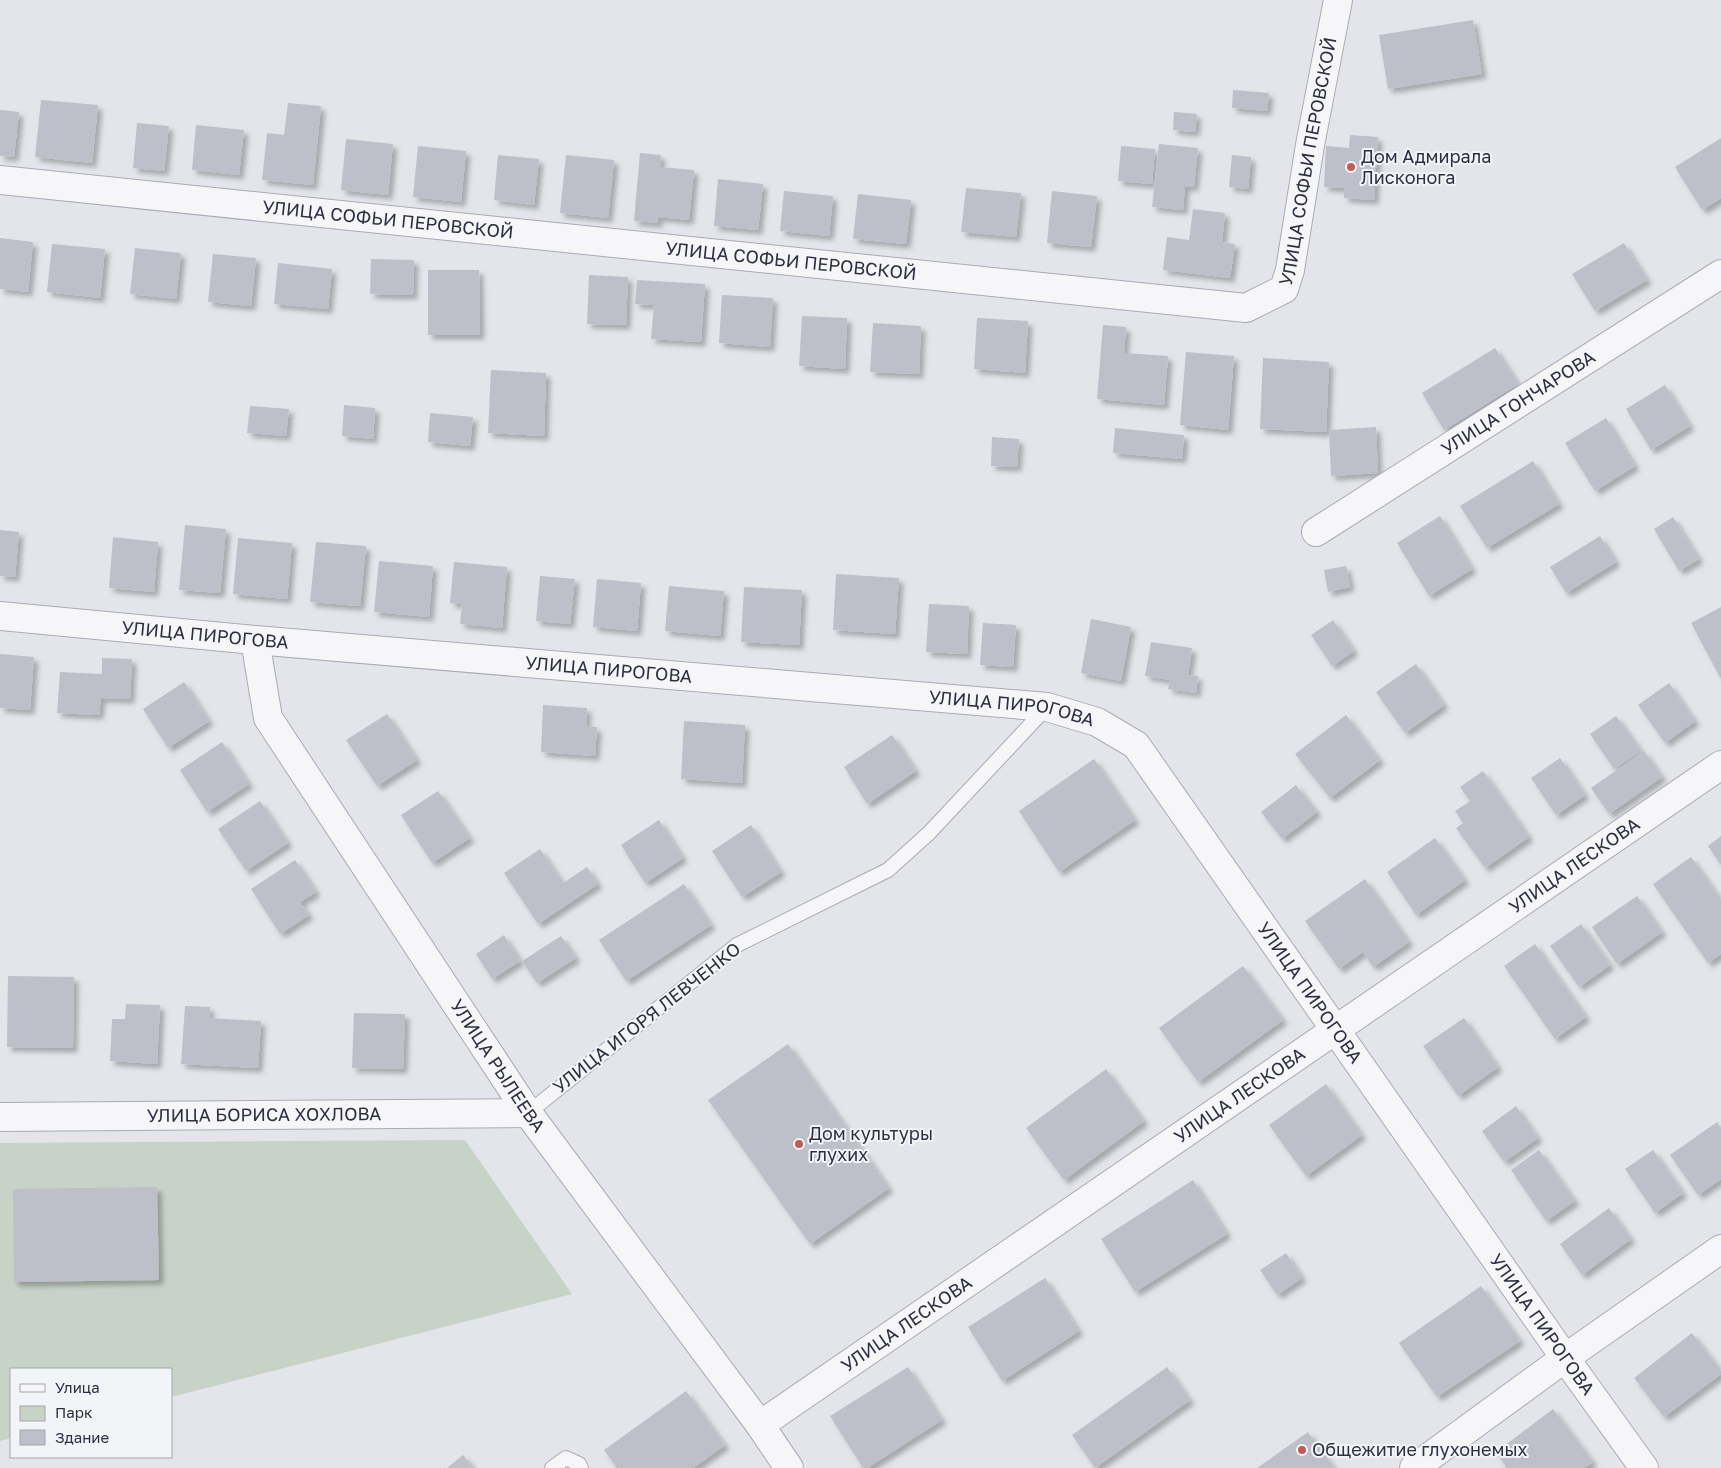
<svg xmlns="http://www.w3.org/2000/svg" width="1721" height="1468" font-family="'Golos Text',sans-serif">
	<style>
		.green { fill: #c6d3c6 }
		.building { fill: #bec0c9; filter: url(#shadow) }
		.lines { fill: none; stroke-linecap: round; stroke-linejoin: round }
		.lane-casing { stroke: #a9abb4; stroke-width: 16 }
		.street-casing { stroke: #a9abb4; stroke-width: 30 }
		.lane { stroke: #f6f6f9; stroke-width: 14 }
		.street { stroke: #f6f6f9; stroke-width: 28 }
		.poi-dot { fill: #c05c58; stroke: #f3f4f7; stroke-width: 2 }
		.labels { text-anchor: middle; stroke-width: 4; stroke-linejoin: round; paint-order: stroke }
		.poi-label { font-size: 18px; fill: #2d3040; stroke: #f3f4f7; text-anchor: start }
		.street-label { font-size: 18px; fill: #2d3040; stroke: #f3f4f7 }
	</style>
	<defs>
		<filter id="shadow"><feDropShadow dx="4.5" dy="4.5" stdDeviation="2.5" flood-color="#0004"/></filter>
	</defs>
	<rect width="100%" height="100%" fill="#e3e5ea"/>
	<path class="green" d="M465 1140 572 1294 171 1397V1369H11V1438L0 1441V1143Z"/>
	<g class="building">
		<path d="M1473 20 1482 74 1388 89 1379 35Z"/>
		<path d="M1233 90 1269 93 1267 111 1232 108Z"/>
		<path d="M41 100 98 105 92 163 35 157Z"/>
		<path d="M288 103 321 106 313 185 262 180 267 133 284 135Z"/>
		<path d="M0 110 19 112 14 157 0 156Z"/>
		<path d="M1174 112 1197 114 1195 132 1173 130Z"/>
		<path d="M137 123 169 126 164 171 133 168Z"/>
		<path d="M196 125 244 130 239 175 192 170Z"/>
		<path d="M1350 135 1378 137 1374 200 1344 198V188L1324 187 1326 146 1349 148Z"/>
		<path d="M1721 138V198L1702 210 1675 167Z"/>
		<path d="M346 139 393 144 388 195 341 190Z"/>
		<path d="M1159 144 1198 148 1194 187 1185 186 1183 210 1152 207Z"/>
		<path d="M418 146 466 151 461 202 413 197Z"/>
		<path d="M1121 146 1155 149 1152 184 1118 181Z"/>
		<path d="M640 153 661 155 660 167 694 170 689 220 658 217V223L634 221Z"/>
		<path d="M498 155 539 159 534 205 494 200Z"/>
		<path d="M566 155 614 160 608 218 560 213Z"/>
		<path d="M1232 155 1251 157 1248 189 1229 187Z"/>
		<path d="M718 179 763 184 758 230 714 226Z"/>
		<path d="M966 188 1021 193 1016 237 961 232Z"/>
		<path d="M784 191 833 196 829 236 780 231Z"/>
		<path d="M1052 191 1097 196 1091 247 1047 243Z"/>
		<path d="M858 194 911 200 906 244 853 239Z"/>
		<path d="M1193 209 1225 213 1222 242 1235 244 1230 278 1163 270 1167 237 1189 240Z"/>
		<path d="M0 238 33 242 28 292 0 289Z"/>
		<path d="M1624 243 1647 280 1595 311 1572 274Z"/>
		<path d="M52 244 105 249 100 298 47 292Z"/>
		<path d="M135 248 181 253 176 299 130 294Z"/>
		<path d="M213 254 256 258 251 306 208 302Z"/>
		<path d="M371 259 414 260 413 295 370 294Z"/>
		<path d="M278 263 332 269 328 309 274 304Z"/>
		<path d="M428 270H479L480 335H428Z"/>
		<path d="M589 275 628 277 626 325 587 324Z"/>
		<path d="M637 280 705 284 701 342 651 339 654 305 635 304Z"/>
		<path d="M722 295 773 298 770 347 719 343Z"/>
		<path d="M802 316 847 318 845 369 799 366Z"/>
		<path d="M977 318 1028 321 1025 373 974 369Z"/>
		<path d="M873 323 921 326 919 374 870 372Z"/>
		<path d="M1103 325 1126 327 1124 353 1168 356 1164 405 1097 399Z"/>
		<path d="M1495 348 1518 384 1444 430 1422 393Z"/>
		<path d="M1186 352 1234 356 1228 430 1180 425Z"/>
		<path d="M1263 358 1329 362 1326 432 1260 429Z"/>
		<path d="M491 370 546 373 544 436 488 433Z"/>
		<path d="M1665 385 1690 426 1651 450 1626 409Z"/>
		<path d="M344 405 375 408 373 439 342 436Z"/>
		<path d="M250 406 289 409 286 436 247 433Z"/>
		<path d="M430 413 473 417 470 446 428 442Z"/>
		<path d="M1606 418 1635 466 1595 491 1565 443Z"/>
		<path d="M1376 427 1378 473 1331 476 1329 430Z"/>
		<path d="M1115 428 1184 435 1182 459 1113 453Z"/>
		<path d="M992 437 1019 439 1017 467 991 466Z"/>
		<path d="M1533 461 1559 504 1487 548 1460 506Z"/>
		<path d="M1440 516 1472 569 1429 596 1397 543Z"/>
		<path d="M1673 517 1699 559 1679 571 1654 529Z"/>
		<path d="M185 525 226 529 220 593 179 590Z"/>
		<path d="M0 530 19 532 15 577 0 576Z"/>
		<path d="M1600 536 1616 562 1566 593 1550 567Z"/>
		<path d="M113 537 158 542 154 592 109 588Z"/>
		<path d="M238 538 292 543 287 599 233 594Z"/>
		<path d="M316 542 366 546 360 606 310 602Z"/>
		<path d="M379 561 433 566 429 617 374 612Z"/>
		<path d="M454 562 507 567 502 628 460 624 462 604 450 603Z"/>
		<path d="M1346 566 1350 587 1328 592 1324 570Z"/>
		<path d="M836 574 899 578 895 634 833 630Z"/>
		<path d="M540 576 575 579 570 624 536 621Z"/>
		<path d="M597 579 641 583 637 631 593 627Z"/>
		<path d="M669 586 724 591 720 636 665 631Z"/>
		<path d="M744 587 802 590 799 645 741 642Z"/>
		<path d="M929 604 969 606 967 654 926 652Z"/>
		<path d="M1721 607V679L1691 623Z"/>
		<path d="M1091 619 1131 627 1121 681 1081 673Z"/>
		<path d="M1333 620 1354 651 1332 666 1311 635Z"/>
		<path d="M983 623 1016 625 1013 667 980 665Z"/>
		<path d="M1151 642 1192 648 1188 675 1198 676 1196 693 1168 689 1170 680 1145 676Z"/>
		<path d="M0 654 34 657 30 710 0 708Z"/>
		<path d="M102 658 132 659 130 699 101 698 99 715 57 713 60 672 102 674Z"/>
		<path d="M1416 664 1444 705 1405 733 1376 692Z"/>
		<path d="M184 682 209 721 168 748 143 709Z"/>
		<path d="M1669 683 1695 721 1665 743 1638 705Z"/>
		<path d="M543 705 587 708 586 726 597 727 595 756 541 752Z"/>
		<path d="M387 714 417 760 377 786 346 740Z"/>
		<path d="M1346 715 1380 760 1330 798 1295 754Z"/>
		<path d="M1616 716 1641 751 1614 769 1590 734Z"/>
		<path d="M684 721 745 725 742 783 681 779Z"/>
		<path d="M892 735 916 771 867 804 844 767Z"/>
		<path d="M222 742 249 784 207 812 180 770Z"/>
		<path d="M1644 751 1662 777 1609 814 1591 788Z"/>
		<path d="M1560 758 1585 795 1556 815 1531 778Z"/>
		<path d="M1094 759 1135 820 1059 872 1019 811Z"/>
		<path d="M1483 771 1529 837 1485 868 1456 828 1463 823 1455 811 1470 801 1460 787Z"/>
		<path d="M1296 785 1317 812 1282 839 1261 812Z"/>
		<path d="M438 791 470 838 432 863 401 815Z"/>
		<path d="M260 801 288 843 246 871 218 829Z"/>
		<path d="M659 820 683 858 645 883 621 845Z"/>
		<path d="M751 825 781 872 742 897 712 851Z"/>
		<path d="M1721 836V865L1708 846Z"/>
		<path d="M1435 838 1465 880 1416 915 1387 872Z"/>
		<path d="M540 849 563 883 587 867 598 884 538 924 504 873Z"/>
		<path d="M1691 857 1721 900V954L1708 963 1653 884Z"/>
		<path d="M295 860 316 892 300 902 309 915 280 934 251 889Z"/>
		<path d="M1365 879 1409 942 1373 967 1363 952 1339 969 1305 921Z"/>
		<path d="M684 884 711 925 626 981 599 940Z"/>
		<path d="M1637 896 1662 932 1617 964 1592 927Z"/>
		<path d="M1581 924 1610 965 1579 987 1550 946Z"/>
		<path d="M504 935 520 961 492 979 476 954Z"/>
		<path d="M561 936 576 958 537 983 522 961Z"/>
		<path d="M1535 944 1586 1017 1555 1039 1504 966Z"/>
		<path d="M1243 966 1283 1020 1198 1082 1159 1028Z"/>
		<path d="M8 976 74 977 73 1048 7 1047Z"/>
		<path d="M126 1004 160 1005 157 1064 110 1061 112 1019H125Z"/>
		<path d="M185 1006 210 1007 209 1018 261 1021 258 1068 181 1064Z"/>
		<path d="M354 1013 405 1014 403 1069 352 1068Z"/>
		<path d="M1464 1018 1498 1067 1458 1096 1423 1046Z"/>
		<path d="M788 1044 889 1188 810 1244 708 1100Z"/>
		<path d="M1106 1069 1144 1121 1064 1180 1026 1128Z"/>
		<path d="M1326 1084 1362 1135 1306 1176 1269 1125Z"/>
		<path d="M1516 1106 1538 1138 1504 1162 1482 1131Z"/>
		<path d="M1717 1122 1721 1128V1179L1698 1195 1670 1155Z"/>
		<path d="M1539 1150 1575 1201 1546 1221 1511 1170Z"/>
		<path d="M1653 1150 1683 1193 1655 1213 1625 1169Z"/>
		<path d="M1193 1180 1227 1234 1135 1292 1101 1239Z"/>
		<path d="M157 1187 159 1280 14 1282 13 1189Z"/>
		<path d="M1609 1208 1631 1239 1582 1275 1560 1244Z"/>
		<path d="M1286 1253 1302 1278 1277 1295 1260 1270Z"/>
		<path d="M1045 1278 1079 1331 1002 1381 968 1327Z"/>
		<path d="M1481 1286 1520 1341 1437 1397 1399 1343Z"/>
		<path d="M1692 1333 1721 1371V1374L1664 1417 1634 1378Z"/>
		<path d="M908 1367 942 1420 867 1468H863L830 1416Z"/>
		<path d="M1167 1367 1190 1400 1095 1468 1072 1435Z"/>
		<path d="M686 1391 725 1445 693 1468H617L604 1450Z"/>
		<path d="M1553 1409 1593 1462 1584 1468H1507L1496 1452Z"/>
		<path d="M1308 1432 1334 1468H1257Z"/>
		<path d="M463 1455 474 1468H447Z"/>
	</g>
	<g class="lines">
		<defs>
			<g id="lane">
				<path d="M528 1113 737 945 888 870 929 833 1047 707"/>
				<path d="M552 1468 566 1458 579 1464 581 1468"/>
			</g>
			<g id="street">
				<path id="s1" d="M0 180 1246 308 1284 289 1290 270 1310 145 1338 0"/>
				<path id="s2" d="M1316 532 1721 274"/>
				<path id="s3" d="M0 616 255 640 1047 707 1097 722 1136 745 1565 1358 1644 1468"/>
				<path id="s4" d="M255 640 268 718 528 1113 760 1425 789 1468"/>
				<path id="s5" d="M0 1117 528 1113"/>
				<path id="s6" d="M760 1425 1721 765"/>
				<path d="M1414 1468 1565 1358 1721 1249"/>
			</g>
		</defs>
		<use href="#lane" class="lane-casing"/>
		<use href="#street" class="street-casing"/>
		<use href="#lane" class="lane"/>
		<use href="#street" class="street"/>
	</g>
	<g class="poi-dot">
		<circle cx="1351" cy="167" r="5"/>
		<circle cx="799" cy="1144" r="5"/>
		<circle cx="1302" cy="1450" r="5"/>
	</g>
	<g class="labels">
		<g class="poi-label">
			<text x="1361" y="163">Дом Адмирала<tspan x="1361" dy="21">Лисконога</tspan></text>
			<text x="809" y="1140">Дом культуры<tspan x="809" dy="21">глухих</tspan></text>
			<text x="1312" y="1456">Общежитие глухонемых</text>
		</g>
		<g class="street-label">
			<text dy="6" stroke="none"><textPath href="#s1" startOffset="1425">УЛИЦА СОФЬИ ПЕРОВСКОЙ</textPath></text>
			<text dy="6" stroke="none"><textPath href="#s1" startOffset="390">УЛИЦА СОФЬИ ПЕРОВСКОЙ</textPath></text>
			<text dy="6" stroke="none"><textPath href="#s1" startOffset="795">УЛИЦА СОФЬИ ПЕРОВСКОЙ</textPath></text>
			<text dy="6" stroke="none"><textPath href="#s2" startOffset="240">УЛИЦА ГОНЧАРОВА</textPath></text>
			<text dy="6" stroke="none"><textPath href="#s3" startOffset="206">УЛИЦА ПИРОГОВА</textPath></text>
			<text dy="6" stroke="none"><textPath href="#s3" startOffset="611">УЛИЦА ПИРОГОВА</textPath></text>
			<text dy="6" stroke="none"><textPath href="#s3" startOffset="1016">УЛИЦА ПИРОГОВА</textPath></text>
			<text dy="6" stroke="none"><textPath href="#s6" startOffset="988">УЛИЦА ЛЕСКОВА</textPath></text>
			<text dy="6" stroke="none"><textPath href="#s3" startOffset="1451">УЛИЦА ПИРОГОВА</textPath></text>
			<text transform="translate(647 1018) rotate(-38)" y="6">УЛИЦА ИГОРЯ ЛЕВЧЕНКО</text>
			<text dy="6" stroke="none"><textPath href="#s4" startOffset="496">УЛИЦА РЫЛЕЕВА</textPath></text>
			<text dy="6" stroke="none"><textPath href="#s6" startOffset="582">УЛИЦА ЛЕСКОВА</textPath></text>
			<text dy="6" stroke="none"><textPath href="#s5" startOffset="264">УЛИЦА БОРИСА ХОХЛОВА</textPath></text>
			<text dy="6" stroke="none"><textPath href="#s6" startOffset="178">УЛИЦА ЛЕСКОВА</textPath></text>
			<text dy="6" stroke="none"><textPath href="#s3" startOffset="1856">УЛИЦА ПИРОГОВА</textPath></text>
		</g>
	</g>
	<rect x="10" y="1368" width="162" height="90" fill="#f3f4f7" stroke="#a4a6ae"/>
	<rect x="20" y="1384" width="25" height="8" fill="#f6f6f9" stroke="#a4a6ae"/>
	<text x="55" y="1393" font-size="15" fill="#2d3040">Улица</text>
	<rect x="20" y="1406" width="25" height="15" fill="#c6d3c6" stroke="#a4a6ae"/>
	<text x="55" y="1418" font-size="15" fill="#2d3040">Парк</text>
	<rect x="20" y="1430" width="25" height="15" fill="#bec0c9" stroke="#a4a6ae"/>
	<text x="55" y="1443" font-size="15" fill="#2d3040">Здание</text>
</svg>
